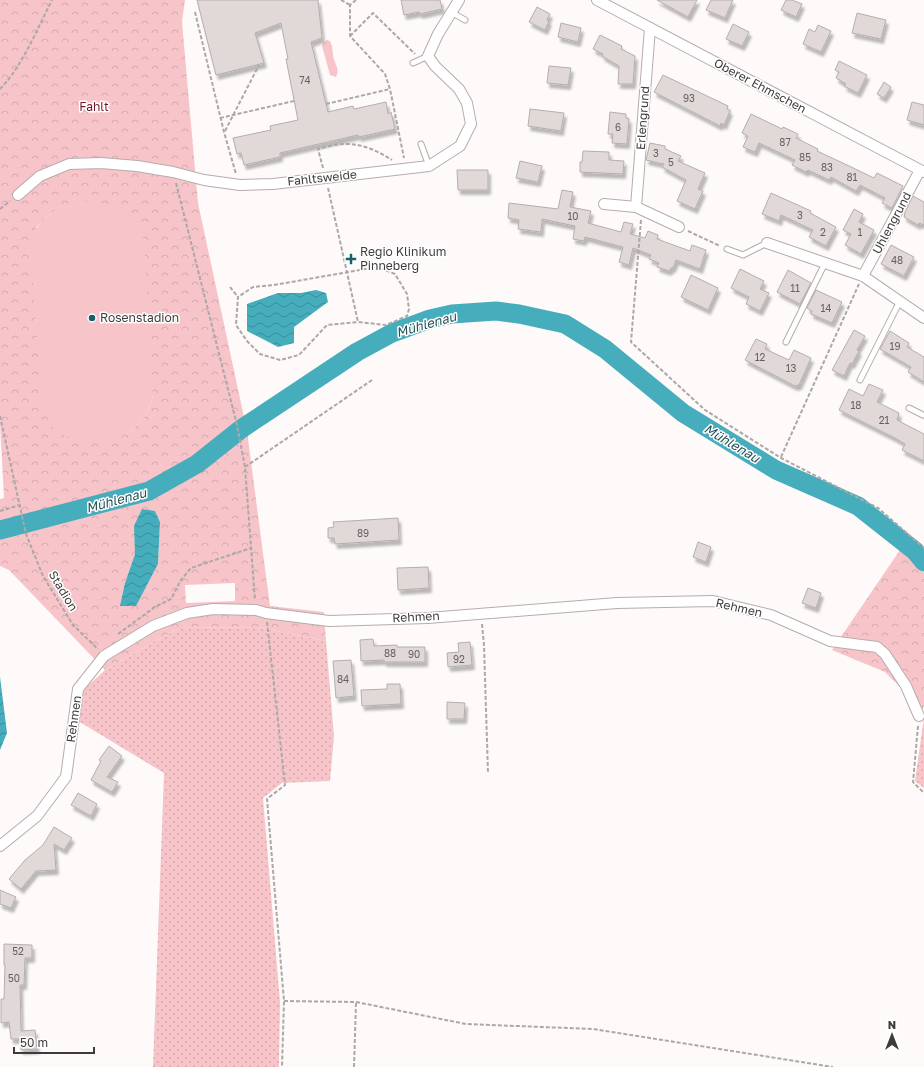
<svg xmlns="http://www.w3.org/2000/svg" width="924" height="1067" font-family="'Golos Text',sans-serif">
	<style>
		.grass { fill: url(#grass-dots) }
		.forest { fill: url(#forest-crowns); fill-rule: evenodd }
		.park { fill: #f7c5c9 }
		.water { fill: url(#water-waves) }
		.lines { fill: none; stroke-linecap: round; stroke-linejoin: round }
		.river { stroke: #45adbb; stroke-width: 19 }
		.building { fill: #e1d8d8; stroke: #b6adad; filter: url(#shadow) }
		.service-casing { stroke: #b5acad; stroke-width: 7 }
		.minor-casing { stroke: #b5acad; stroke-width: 12 }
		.path { stroke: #aca8a8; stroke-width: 2; stroke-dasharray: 4 2; stroke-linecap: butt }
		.service { stroke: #fff; stroke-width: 5 }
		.minor { stroke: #fff; stroke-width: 10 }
		.poi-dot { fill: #14616b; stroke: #fff; stroke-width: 1.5 }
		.labels { text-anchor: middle; stroke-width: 3; stroke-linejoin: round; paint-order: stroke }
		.number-label { font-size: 10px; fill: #676262 }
		.street-label { font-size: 12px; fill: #3e3b3b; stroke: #fff }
		.park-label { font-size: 12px; fill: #72152c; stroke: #fff }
		.poi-label { font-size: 12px; fill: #3e3b3b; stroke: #fff; text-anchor: start }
		.water-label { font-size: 13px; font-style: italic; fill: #255259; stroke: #fff }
	</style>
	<defs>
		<pattern id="grass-dots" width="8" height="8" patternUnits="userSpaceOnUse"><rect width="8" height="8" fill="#f7c5c9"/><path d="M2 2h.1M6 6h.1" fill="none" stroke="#d5aaae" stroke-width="1.8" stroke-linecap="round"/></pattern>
		<pattern id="forest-crowns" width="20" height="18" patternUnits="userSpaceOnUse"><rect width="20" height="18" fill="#f7c5c9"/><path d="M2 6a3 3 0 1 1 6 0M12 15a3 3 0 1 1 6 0" fill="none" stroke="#d5aaae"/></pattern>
		<pattern id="water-waves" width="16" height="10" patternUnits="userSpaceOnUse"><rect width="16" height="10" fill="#45adbb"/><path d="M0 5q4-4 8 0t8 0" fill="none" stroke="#3b8e99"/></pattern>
		<filter id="shadow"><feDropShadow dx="2.5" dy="4.5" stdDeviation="1" flood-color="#0004"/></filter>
	</defs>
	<rect width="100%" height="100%" fill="#fefafa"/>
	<g class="grass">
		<path d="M257 627 326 641 334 736 330 781 282 783 263 798 280 1002 279 1067H153L164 773 78 721 83 690 105 670 179 628Z"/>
		<path d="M924 717V788L915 781Z"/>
	</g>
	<g class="forest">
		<path d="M0 0H185L182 22 198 203 247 431 270 606 324 612 326 641 257 627 179 628 105 670 9 570 0 566V499L4 498 0 424ZM63 205 153 396 147 414 130 432 36 228 47 216ZM155 511 160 522 158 564 136 605 125 583 135 554ZM235 583V601L186 603 185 585Z"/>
		<path d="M902 547 924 573V707L914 717 901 688 885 672 832 650Z"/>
	</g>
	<g class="park">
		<path d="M327 40 330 41C333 47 332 48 333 54 333 63 341 68 336 77L330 75 322 46 323 43Z"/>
		<path d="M82 201C113 204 133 208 144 240L153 396 147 414 130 432 110 442H89L65 436 53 427 42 409 30 239C37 225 48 213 63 205 68 203 76 202 82 201Z"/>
	</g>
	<g class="water">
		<path d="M316 290 326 293 328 302 294 327V343L278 347 247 331V304L278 293H301Z"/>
		<path d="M142 509 155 511 160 522 158 564 136 606H120L125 583 135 554 134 526Z"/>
		<path d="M0 677 7 733 0 750Z"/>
	</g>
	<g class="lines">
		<path class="river" d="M0 530 149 491 197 464 241 429 357 352 392 333 430 319 452 314 496 311 519 314 565 324 605 349 683 413 776 470 858 506 915 551 924 562"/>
	</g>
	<g class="building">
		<path d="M197 0H318L322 38 311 42 328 112 353 106 354 109 386 102 388 114 391 112 395 129 359 137 358 135 280 153V157L244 165 241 153 237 154 233 138 271 130 270 126 298 120 286 59H288L281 23 255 33 264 63 216 75Z"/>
		<path d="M401 0H440L442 9 420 14 419 12 404 15Z"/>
		<path d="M657 0H697L688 17Z"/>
		<path d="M711 0H733L725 18 706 10Z"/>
		<path d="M786 0H792L802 4 796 17 781 10Z"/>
		<path d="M537 7 550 14 547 20 549 21 545 30 529 22Z"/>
		<path d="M857 13 886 20 881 39 852 33Z"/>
		<path d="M561 23 581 28 578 42 558 37Z"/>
		<path d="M733 24 749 32 742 46 726 39Z"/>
		<path d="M818 25 831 31 821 52 803 44 809 29 815 32Z"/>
		<path d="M600 35 622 46 621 49 635 56 633 84H618L619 66 602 56 603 54 593 49Z"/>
		<path d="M839 61 867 75 858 93 844 86 846 84 836 78 839 72 835 70Z"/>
		<path d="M549 66 571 68 568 85 547 83Z"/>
		<path d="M663 75 728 106 727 109 730 111 724 125 721 123 720 126 654 92Z"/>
		<path d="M884 82 891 87 884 98 877 94Z"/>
		<path d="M912 102 924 105V125L907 120Z"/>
		<path d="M530 109 564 113 561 131 528 126Z"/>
		<path d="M610 112 626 114V118L629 119 627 144 612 143 613 134H608Z"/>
		<path d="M751 114 782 129 783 127 798 134 796 138 818 149 817 151 847 165 874 178 877 173 903 186 892 208 882 203 885 198 860 185 856 191 831 177 829 180 808 170 806 172 792 165 795 160 759 143 755 152 743 147 748 136 742 133Z"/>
		<path d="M650 143 665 146V149L681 156 678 161 705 173 698 189 703 191 695 209 677 201 686 180 662 167 664 164 646 160Z"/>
		<path d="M583 151 609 152V160L624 161 623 174 580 172V162H582Z"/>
		<path d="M520 161 542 166 538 182 516 178Z"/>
		<path d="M457 170H488V190H458Z"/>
		<path d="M562 190 573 192 570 207 591 211 588 223 621 232 624 222 633 224 630 234 645 238 648 231 658 235 657 239 690 251 692 245 706 250 700 269 676 260 673 268H671L669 271 657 267 659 263 649 259 651 255 633 248 629 265 619 262 623 247 585 237 584 241 573 239 575 226 542 219 541 232 518 229 519 220 508 218 509 203 558 209Z"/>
		<path d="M771 193 811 211 810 213 836 227 826 246 809 237 813 230 781 215 779 221 762 214Z"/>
		<path d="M913 196 924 202V225L919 223 918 225 904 217 905 214H904Z"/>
		<path d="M854 209 863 214 859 222 874 230 861 254 845 245 851 234 843 230Z"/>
		<path d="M891 245 914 257 904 276 881 264Z"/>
		<path d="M740 269 764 281 760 289 769 293 760 311 746 304 749 297 731 288Z"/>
		<path d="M788 270 811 283 800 304 777 292Z"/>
		<path d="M691 275 718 288 708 310 681 297Z"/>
		<path d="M816 290 842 302 832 323 811 314 812 311 807 308Z"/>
		<path d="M854 330 865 336 857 350 859 351 852 364 850 363 844 376 832 370Z"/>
		<path d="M890 331 909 343 907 347 924 357V382L908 372 911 367 880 349Z"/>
		<path d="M756 339 767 344 765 349 789 360 794 350 811 358 799 385 795 386 745 360Z"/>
		<path d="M869 384 883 390 877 402 899 413 897 420 924 434V461L902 450 905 444 895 438 839 410 849 389 863 396Z"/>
		<path d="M398 518 399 540 335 544 334 538H328V528L334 527 333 522Z"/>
		<path d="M698 542 711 547 706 562 693 557Z"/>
		<path d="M428 567 429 588 398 590 397 568Z"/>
		<path d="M808 588 821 593 816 608 802 603Z"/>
		<path d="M373 639 374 646 397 645V647H425V662H384V660L361 661 360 640Z"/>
		<path d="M470 642 472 665 448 667 447 653 459 652 458 643Z"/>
		<path d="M351 660 354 696 336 698 333 661Z"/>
		<path d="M387 684H400L401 704 362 706 361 690 387 689Z"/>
		<path d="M447 702 465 703 464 719H447Z"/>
		<path d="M109 746 122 756 107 777 118 782 112 792 91 780 101 761 99 760Z"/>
		<path d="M78 793 97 804 91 816 71 805Z"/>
		<path d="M54 827 72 838 64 850 54 844 56 870 36 871 21 889 9 879 25 860 43 845Z"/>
		<path d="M0 890 16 897 11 908 0 904Z"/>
		<path d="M4 944 32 945V958H25L24 985H20L21 1031 35 1030 37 1049 21 1050 20 1039H11L9 1022 1 1023V999H4L5 965H4Z"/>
	</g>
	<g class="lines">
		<defs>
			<g id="service">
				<path d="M451 12 465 20"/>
				<path d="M413 63 428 56"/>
				<path d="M421 144 429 166"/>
				<path d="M727 249 743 255 767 243"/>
				<path d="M786 342 825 263"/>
				<path d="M860 380 900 301"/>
				<path d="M909 408 923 415"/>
			</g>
			<g id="minor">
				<path d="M597 0 924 172"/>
				<path d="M18 195 40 176 69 164 101 163 137 166 173 172 204 180 240 185 273 184 429 166 460 146 471 124 467 103 459 89 435 66 428 56 438 34 459 0"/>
				<path d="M604 204 636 207 679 227"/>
				<path d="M636 207 650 28"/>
				<path d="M767 243 863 276 924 318"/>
				<path d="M863 276 920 170"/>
				<path d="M0 846 37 816 66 777 78 689 104 656 153 626 187 613 213 609 256 610 266 613 329 621 428 618 617 603 713 601 771 615 830 641 877 647 885 654 906 686 919 716"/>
			</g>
		</defs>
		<use href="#service" class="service-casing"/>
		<use href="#minor" class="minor-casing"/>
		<g class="path">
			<path d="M341 0 350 5"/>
			<path d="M356 0 350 5V36L385 74 390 89 404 158"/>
			<path d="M195 12 224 132 236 174"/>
			<path d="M350 36 373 13 415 54"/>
			<path d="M0 89C22 67 38 27 52 0"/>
			<path d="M326 104 390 89"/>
			<path d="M220 118 294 101"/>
			<path d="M225 131 259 65"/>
			<path d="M323 168 318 149C326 147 335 144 344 144 361 143 378 151 392 160"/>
			<path d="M176 183 237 425 245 467 255 600"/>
			<path d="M328 188C338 232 348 277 358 322L386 325 407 316 409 309 407 294 395 274 377 267 274 285 253 287 238 297 236 325 247 341 260 354 280 360 299 355 327 325 358 322"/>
			<path d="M0 209 10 201"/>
			<path d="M641 220 631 342 705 410 781 458 878 508 924 548"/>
			<path d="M688 231 720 246"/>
			<path d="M230 287 238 297"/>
			<path d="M0 416 26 534 43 576 73 625 98 649"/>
			<path d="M781 457 859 284"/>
			<path d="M245 467 372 380"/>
			<path d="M0 511 20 505"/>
			<path d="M267 622 285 785 267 799 284 1001 282 1067"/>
			<path d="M482 624 484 645 488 773"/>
			<path d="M118 634 155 607 171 599 181 580 191 568 251 548"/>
			<path d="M918 726 913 782 924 793"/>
			<path d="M284 1001 356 1002 466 1024 593 1029 833 1067"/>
			<path d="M354 1067 356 1002"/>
		</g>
		<use href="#service" class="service"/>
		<use href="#minor" class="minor"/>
	</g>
	<g class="poi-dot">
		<path d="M349 253h4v4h4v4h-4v4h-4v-4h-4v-4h4z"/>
		<circle cx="92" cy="318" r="4"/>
	</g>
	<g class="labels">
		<g class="number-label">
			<text x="305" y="84">74</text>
			<text x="689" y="102">93</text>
			<text x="618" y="131">6</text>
			<text x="785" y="146">87</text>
			<text x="656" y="157">3</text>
			<text x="805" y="161">85</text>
			<text x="671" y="166">5</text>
			<text x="827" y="171">83</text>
			<text x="852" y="181">81</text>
			<text x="800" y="219">3</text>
			<text x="573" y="220">10</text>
			<text x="823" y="236">2</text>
			<text x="860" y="236">1</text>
			<text x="897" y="264">48</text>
			<text x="795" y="292">11</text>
			<text x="826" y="312">14</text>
			<text x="895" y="350">19</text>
			<text x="760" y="361">12</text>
			<text x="791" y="372">13</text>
			<text x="856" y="409">18</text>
			<text x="884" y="424">21</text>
			<text x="363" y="537">89</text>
			<text x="390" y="657">88</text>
			<text x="414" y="658">90</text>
			<text x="459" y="663">92</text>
			<text x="343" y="683">84</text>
			<text x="18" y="955">52</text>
			<text x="14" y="982">50</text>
		</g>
		<g class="street-label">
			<text transform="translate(760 86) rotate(28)" y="4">Oberer Ehmschen</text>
			<text transform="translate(643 118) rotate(-86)" y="4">Erlengrund</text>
			<text transform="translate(322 178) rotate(-6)" y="4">Fahltsweide</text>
			<text transform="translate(892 223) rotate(-62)" y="4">Uhlengrund</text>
			<text transform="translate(63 591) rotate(59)" y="4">Stadion</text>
			<text transform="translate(739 608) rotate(13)" y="4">Rehmen</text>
			<text transform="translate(416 617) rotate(-3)" y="4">Rehmen</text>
			<text transform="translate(74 719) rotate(-82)" y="4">Rehmen</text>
		</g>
		<g class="park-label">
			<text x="94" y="111">Fahlt</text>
		</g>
		<g class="poi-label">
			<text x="360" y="256">Regio Klinikum<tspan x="360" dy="14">Pinneberg</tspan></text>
			<text x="100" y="322">Rosenstadion</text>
		</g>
		<g class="water-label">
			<text transform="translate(426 324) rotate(-16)" y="5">Mühlenau</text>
			<text transform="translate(732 443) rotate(31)" y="5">Mühlenau</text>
			<text transform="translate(116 500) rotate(-15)" y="5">Mühlenau</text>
		</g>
	</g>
	<g transform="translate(892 1035)" stroke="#ffffff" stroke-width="3" paint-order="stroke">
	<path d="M0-3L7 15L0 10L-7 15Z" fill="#3e3b3b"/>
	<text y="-6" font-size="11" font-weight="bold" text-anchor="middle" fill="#3e3b3b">N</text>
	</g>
	<path d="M14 1047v6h80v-6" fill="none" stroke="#3e3b3b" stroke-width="2"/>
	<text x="20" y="1047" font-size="12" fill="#3e3b3b" stroke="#ffffff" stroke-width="3" paint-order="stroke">50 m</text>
</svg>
